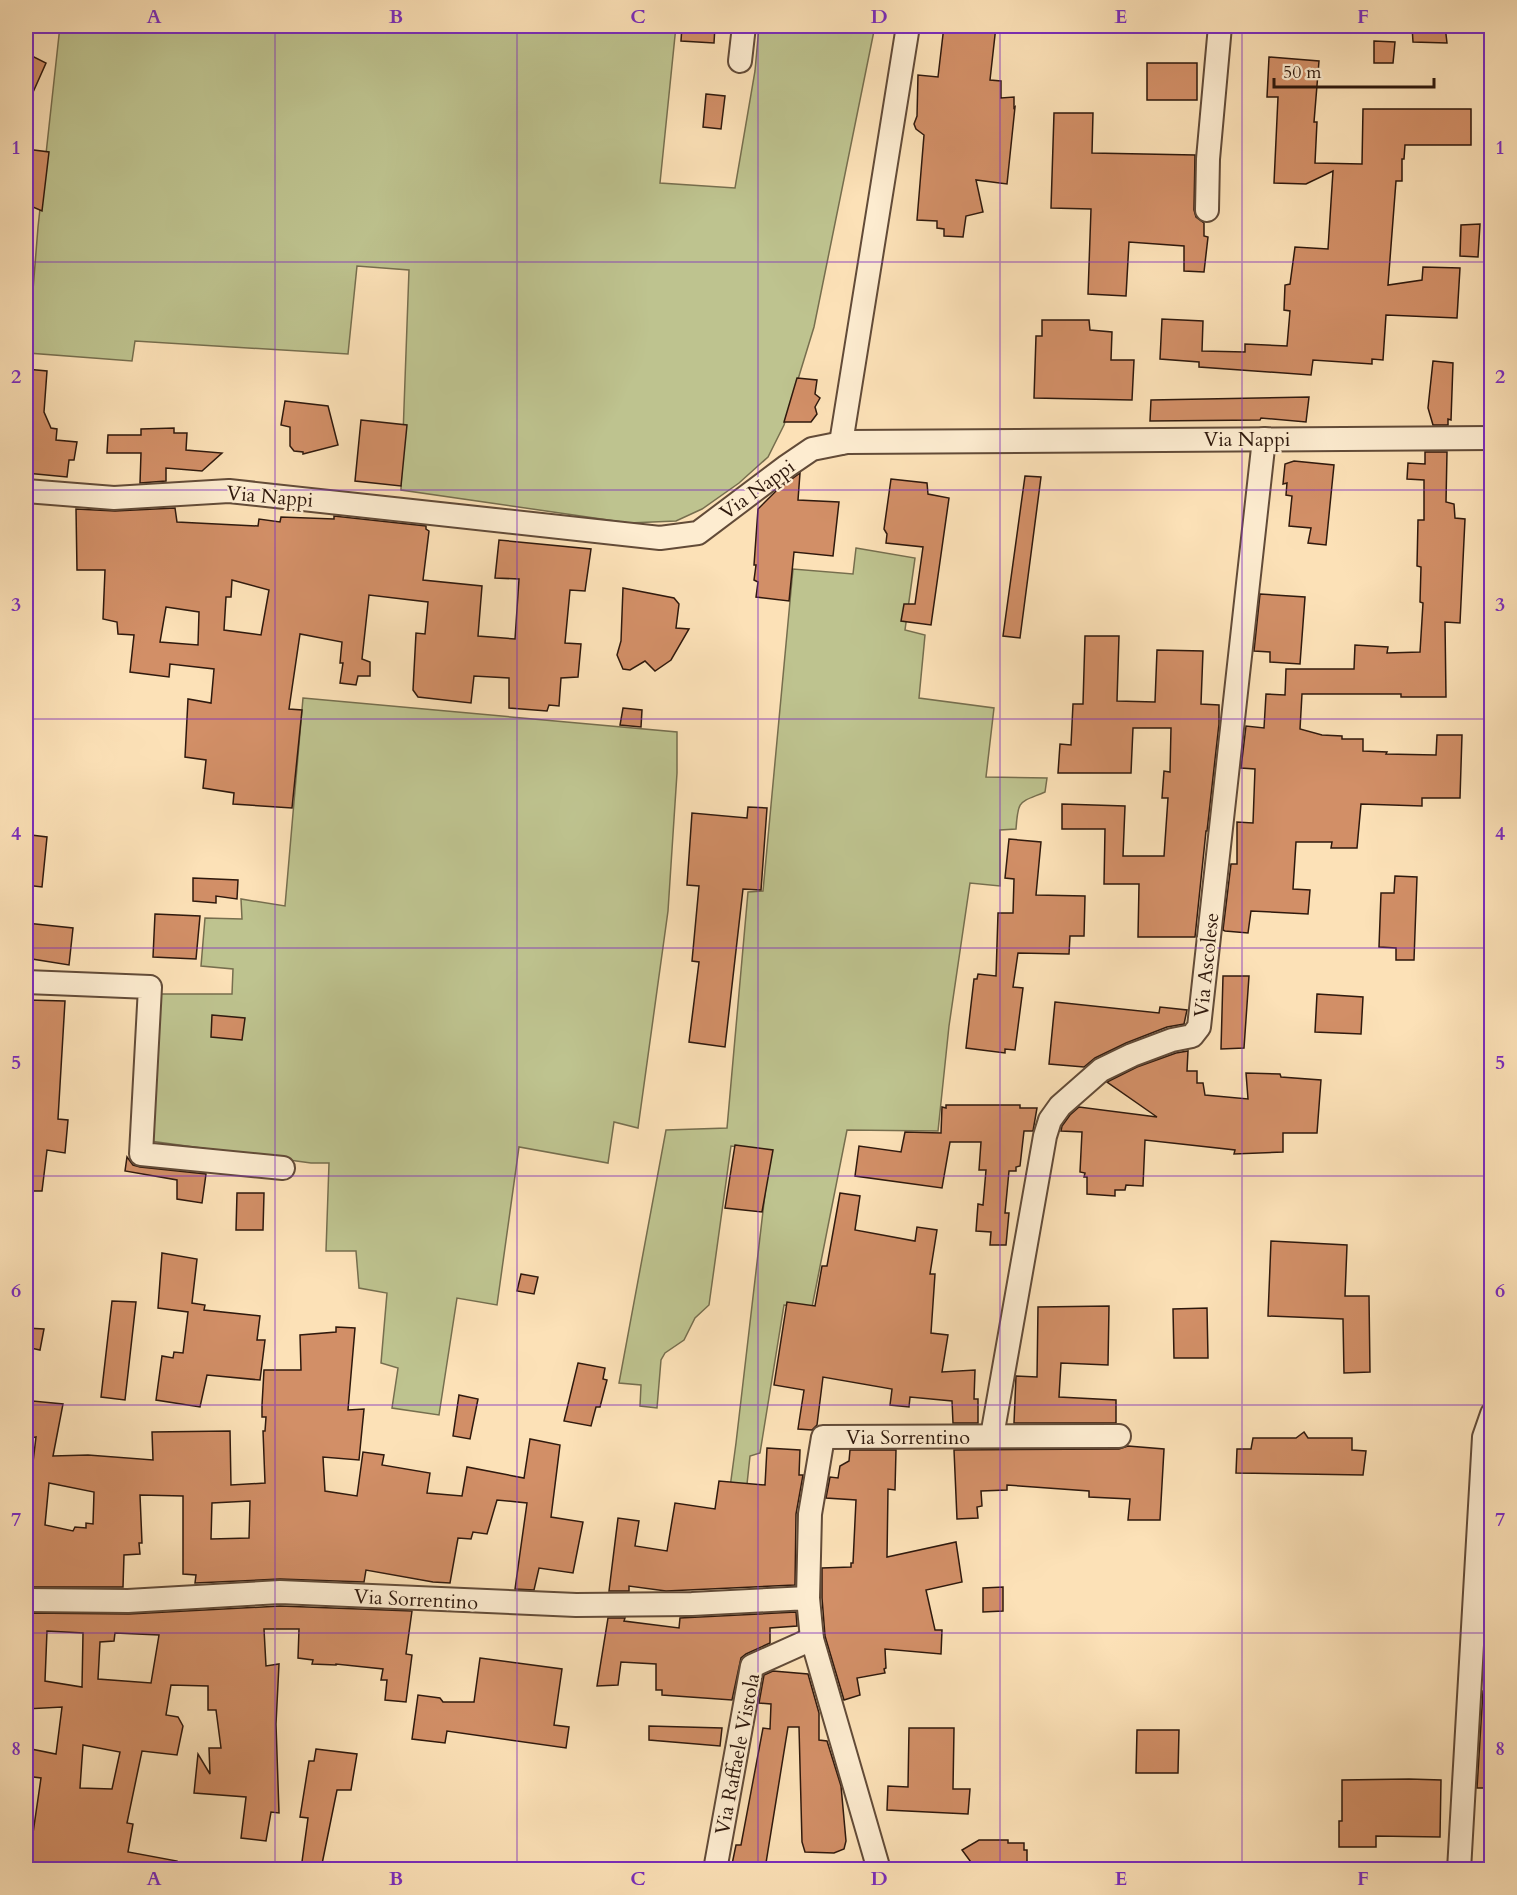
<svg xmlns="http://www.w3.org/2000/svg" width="1517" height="1895" font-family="Cardo,serif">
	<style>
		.green { fill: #bec38f; stroke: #766e4e; stroke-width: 1.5 }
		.building { fill: #d28f67; stroke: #2f190d; stroke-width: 1.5; fill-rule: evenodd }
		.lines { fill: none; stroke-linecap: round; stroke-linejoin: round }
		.street-casing { stroke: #624b38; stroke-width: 26 }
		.street { stroke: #fdecd0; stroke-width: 22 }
		.grid { fill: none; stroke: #7b2cbf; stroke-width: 1.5; stroke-opacity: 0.55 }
		.labels { text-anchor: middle; stroke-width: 4.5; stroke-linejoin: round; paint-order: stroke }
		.street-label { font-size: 20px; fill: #2f190d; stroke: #fdecd0 }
		.neatline { fill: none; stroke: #7b2cbf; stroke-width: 2 }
		.grid-label { font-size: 20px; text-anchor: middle; font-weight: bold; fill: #7b2cbf }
	</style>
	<rect width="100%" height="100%" fill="#fce1b7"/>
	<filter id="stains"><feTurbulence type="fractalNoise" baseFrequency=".00333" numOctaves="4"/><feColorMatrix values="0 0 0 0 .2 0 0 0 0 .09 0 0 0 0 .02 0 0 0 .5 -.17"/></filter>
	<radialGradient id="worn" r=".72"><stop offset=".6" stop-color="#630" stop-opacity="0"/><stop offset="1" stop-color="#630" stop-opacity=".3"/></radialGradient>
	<g class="green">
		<path d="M60 26H676L660 183 735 188 755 71 759 26H875L814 327 784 425 768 457 739 483 702 509 676 521 629 523 401 490 409 270 357 266 348 354 135 341 132 361 28 353 38 227Z"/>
		<path d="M856 548 915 558 905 630 925 635 919 698 994 708 986 777 1047 778 1045 792C1019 803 1018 799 1016 829L1000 830V886L970 883 949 1026 938 1131 847 1130 812 1307 784 1305 760 1453 750 1456 738 1569H719L736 1443 770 1151 731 1146 709 1305 695 1318 684 1340 665 1353 661 1360 657 1408 640 1406 641 1385 619 1383 666 1130 727 1128 748 892 763 891 793 569 853 574Z"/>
		<path d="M303 698 677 732V773L668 911 638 1128 614 1122 608 1163 519 1147 497 1305 457 1298 439 1415 392 1408 398 1368 381 1363 387 1293 359 1288 356 1251H326L329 1163H311L150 1141 157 994H232L233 969 201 966 205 918 242 919 241 899 285 906Z"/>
	</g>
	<g class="building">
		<path d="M682 26H715L714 43 681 41Z"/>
		<path d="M944 26H996L990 80 1001 81V98L1014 97V108L1015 107 1007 184 976 180 983 212 966 216 963 237 944 236V229L937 228V221L917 220 924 135 916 129 914 124 917 116 918 75 938 77Z"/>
		<path d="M1412 26H1445L1447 43 1413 42Z"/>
		<path d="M1374 41 1395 42 1393 63H1374Z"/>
		<path d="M26 53 46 63 26 108Z"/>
		<path d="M1269 57 1319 61 1314 122H1317L1315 163 1362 164 1363 109H1471V145H1405L1404 159H1402V181H1396L1388 285 1422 280 1423 267 1460 268 1457 318 1386 315 1383 360 1372 359V364L1313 360 1311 375 1199 367V362L1160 359 1162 319 1203 321 1202 351 1245 352V344L1287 346 1290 311 1284 310 1285 285 1290 284 1295 247 1328 249 1333 171 1306 184 1274 183 1278 97H1267Z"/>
		<rect x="1147" y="63" width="50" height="37"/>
		<path d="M706 94 725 96 721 129 703 127Z"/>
		<path d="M1054 113H1093L1092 153 1195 155 1194 210 1196 217 1204 223V236L1208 237 1204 272 1184 271V246L1129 242 1126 296 1088 294 1091 209 1051 208Z"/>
		<path d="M26 149 49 152 42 211 26 204Z"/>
		<path d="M1480 224 1478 257 1460 256 1461 225Z"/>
		<path d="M1042 320H1089L1090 330 1112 332 1111 360H1134L1132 400 1034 398 1036 336H1042Z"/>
		<path d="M1433 361 1453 363 1451 420 1448 419V425H1433L1428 408Z"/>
		<path d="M26 369 47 371 44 412 51 428 57 429 56 440 77 442 74 460H69L67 477 26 473Z"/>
		<path d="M797 378 817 380 815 394 820 398 815 407 817 414 811 422H784Z"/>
		<path d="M1309 397 1306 422 1261 418 1260 420 1150 421 1151 400Z"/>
		<path d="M285 401 328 406 338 445 303 454V452L294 451 290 446V427L281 425Z"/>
		<path d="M361 420 407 425 401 486 355 481Z"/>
		<path d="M174 428V433H187L186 450 222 453 202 471 166 468V481L140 483 141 453H107L108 435H141V429Z"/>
		<path d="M1425 452H1447L1446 502 1454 504 1455 518 1465 519 1460 623 1445 622 1446 697H1401V694H1302L1300 729 1322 735 1342 736V739H1363V751L1387 752 1386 754 1436 755 1437 735H1462L1460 798H1422V806L1361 804 1357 848H1331L1332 842H1296L1293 889 1310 890 1308 914 1251 911 1248 933 1225 931 1223 930 1231 864H1237V822L1253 823 1255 769 1241 768 1246 726 1264 728 1266 694 1285 695 1286 669H1354L1355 645 1388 647 1387 653 1420 652 1423 603 1420 602 1421 567 1417 566 1418 520H1424V480L1407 479 1408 463 1425 464Z"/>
		<path d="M1294 461 1334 465 1326 545 1308 543 1311 528 1289 526 1292 496 1286 495 1287 483 1283 484 1285 464Z"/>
		<path d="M800 473 798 500 839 502 833 556 794 552 789 601 756 597 758 582 754 580 756 565H754L758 509 777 490Z"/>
		<path d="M1025 476 1041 477 1020 638 1003 636Z"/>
		<path d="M891 479 927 483 928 494 949 498 931 625 901 621 904 604H915L923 547 886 543 887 534 884 529Z"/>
		<path d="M175 508 177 522 258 526 259 519 280 522 281 517 334 519V516L426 526V529L429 531 423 580 482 586 478 636 515 639 519 579 495 578 499 540 591 549 585 591 570 590 565 643 581 644 578 677 561 678 559 706 549 705 547 711 509 708V678L474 676 471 703 418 697 413 690 416 633 425 634 428 602 369 595 362 659 370 662V676H358L356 685 340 683 343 663H340L342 642 300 634 289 709 302 710 292 808 233 804 234 793 203 788 206 760 185 757 188 699 211 703 214 669 170 664 169 677 130 672 134 635 118 634 117 622 103 619 105 570H77L76 509 115 511ZM232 580 269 590 261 635 224 630 226 597H231ZM166 607 199 612 198 645 160 642Z"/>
		<path d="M623 588 674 598 679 604 676 628 689 629 671 660 655 671 645 661 630 670 623 669 617 655 621 641Z"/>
		<path d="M1260 594 1305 597 1300 664 1270 662V652L1254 651Z"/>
		<path d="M1085 636H1119L1117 701 1155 702 1157 650 1203 651 1201 704 1219 705V724L1207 831H1206L1195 937H1138L1139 884H1104L1105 829H1062V804L1125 806 1123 856H1164L1168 798H1162L1164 771 1170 772 1171 728H1133L1131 773H1058L1060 744 1071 745 1073 704H1083Z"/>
		<path d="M623 708 642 710 641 727 620 725Z"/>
		<path d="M748 807 767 808 761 890 743 889 725 1047 689 1042 699 962 692 961 699 886 687 885 692 813 747 818Z"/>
		<path d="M31 835 47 837 42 887 26 885Z"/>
		<path d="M1009 839 1041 842 1036 895 1085 896 1084 936H1070L1069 954 1018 953 1013 987 1023 988 1015 1050 1005 1049V1053L966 1048 974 979H977L978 974 996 976 998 913H1013L1014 879 1005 878Z"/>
		<path d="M1395 876 1417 877 1414 960H1396V948L1379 947 1381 893H1394Z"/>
		<path d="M193 878 238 880 237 899 216 896V903L193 901Z"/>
		<path d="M155 914 200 916 196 959 153 957Z"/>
		<path d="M26 923 73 928 69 965 26 958Z"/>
		<path d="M1223 976H1249L1244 1048 1221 1049Z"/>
		<path d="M1317 994 1363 997 1361 1034 1315 1032Z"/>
		<path d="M27 1000 65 1001 58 1119 68 1120 65 1153 47 1150 42 1191H26V1042Z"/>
		<path d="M1055 1002 1159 1013 1160 1007 1187 1010 1184 1024 1167 1027 1126 1043 1095 1058 1084 1067 1049 1064Z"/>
		<path d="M212 1015 245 1018 242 1040 211 1037Z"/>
		<path d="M1188 1051 1187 1071H1197V1083H1203L1205 1095 1248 1099 1246 1073 1280 1074 1281 1077 1321 1080 1317 1133H1283V1152L1234 1154 1235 1150 1145 1140 1143 1186 1126 1185 1125 1190H1115V1196L1087 1194V1177H1084L1085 1173 1080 1172 1082 1132 1061 1131 1062 1126 1070 1115 1079 1107 1157 1117 1107 1082 1137 1067 1176 1053Z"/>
		<path d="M946 1105H1020V1108H1037L1033 1131H1024L1020 1166 1016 1167V1171H1009L1005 1213H1009L1006 1245H990L991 1232 976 1231 978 1204 983 1205 986 1170H979L981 1142H950L942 1188 855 1176 859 1146 901 1152 905 1132 941 1133 942 1107 946 1108Z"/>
		<path d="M735 1145 773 1150 762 1212 725 1208Z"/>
		<path d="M127 1157 133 1165 140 1167 206 1174 202 1203 177 1199V1180L125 1171Z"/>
		<path d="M237 1193H264L263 1230H236Z"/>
		<path d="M840 1193 860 1196 855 1230 915 1241 917 1227 937 1230 930 1274H935L931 1333 948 1335 942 1372 975 1370 974 1399H978V1423H953L952 1401 910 1397 909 1407 890 1405 892 1389 823 1377 817 1425 812 1430 798 1429 804 1390 774 1385 787 1302 815 1306 822 1266H827Z"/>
		<path d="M1271 1241 1347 1245 1345 1296H1369L1370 1372 1344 1373 1343 1319 1268 1316Z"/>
		<path d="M162 1253 197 1259 192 1303 205 1305 204 1310 260 1316 257 1340H265L260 1380 207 1375 200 1407 156 1400 162 1356 173 1358 174 1352 183 1353 188 1312 158 1308Z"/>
		<path d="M521 1274 538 1277 534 1294 517 1291Z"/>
		<path d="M112 1301 136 1302 125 1400 101 1397Z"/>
		<path d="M1109 1306 1108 1365 1061 1363 1059 1397 1116 1400V1423H1014L1016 1376 1037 1377 1038 1307Z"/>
		<path d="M1207 1308 1208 1358H1174L1173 1309Z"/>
		<path d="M336 1327 355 1328 348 1410 364 1409 359 1460 323 1457 325 1491 357 1496 363 1452 384 1455 382 1465 430 1473 427 1493 462 1496 467 1467 524 1478 530 1439 560 1445 551 1517 583 1522 573 1573 539 1568 534 1590 515 1589 527 1503 497 1500 487 1534 473 1532 471 1539 458 1538 450 1583 433 1582 366 1570 364 1582 280 1579 195 1583 196 1575 183 1574V1496L140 1495 142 1543H139L140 1554 124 1555 123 1587H26V1552L28 1532H26V1512L30 1511 31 1479 36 1437 31 1438 33 1401 63 1404 53 1456 88 1455 153 1460 152 1432 230 1431 231 1485 265 1483 263 1431H265L266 1417H262V1405L264 1370H301L300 1335 336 1332ZM49 1483 94 1492 93 1524 86 1523V1528L75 1527 73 1531 45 1525ZM250 1501 249 1538 211 1539 212 1503Z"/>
		<path d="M26 1328 44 1329 40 1350 26 1347Z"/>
		<path d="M578 1363 605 1368 603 1379 607 1380 600 1407H596L591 1426 564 1421Z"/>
		<path d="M459 1395 478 1399 470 1439 453 1436Z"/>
		<path d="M1304 1432 1308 1438H1352V1450L1366 1451 1363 1475 1236 1473 1237 1449H1251L1253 1438H1296Z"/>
		<path d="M1128 1446 1164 1449 1160 1520H1128L1130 1499 1089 1497V1491L1007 1485V1490L981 1491 982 1506 977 1507 978 1518 957 1519 954 1450 1119 1449Z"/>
		<path d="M767 1448 800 1450 799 1475H803L796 1514 795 1585 666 1591 629 1586V1591H609L618 1518 639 1521 635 1546 667 1551 675 1503 715 1509 719 1481 765 1485Z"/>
		<path d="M850 1450H896L895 1490 888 1489 887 1557 956 1542 962 1582 926 1590 935 1630H942L941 1654 885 1649 886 1668 884 1669 885 1673 857 1678 860 1695 844 1700 825 1636 822 1598V1568L851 1567V1563H853L856 1500 826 1498 830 1477 838 1478 840 1466 849 1461Z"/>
		<path d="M1003 1587V1611L983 1612V1588Z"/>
		<path d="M280 1606 412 1611 406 1654 412 1655 406 1702 385 1700 387 1680H381L383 1669 336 1664V1665L312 1664 313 1660 298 1658 299 1629H264L266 1666 279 1664 276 1724 279 1813 271 1812 266 1841 241 1838 246 1797 194 1793 198 1754 210 1774 209 1748H221L216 1710H208V1686L171 1685 166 1715 178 1717 183 1726 177 1755 142 1751 127 1823 133 1824 128 1852 177 1861 176 1869H26V1831L33 1833 41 1778 26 1776V1748L56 1754 62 1707 26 1709V1613L129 1614ZM47 1631 83 1633 82 1687 45 1681ZM115 1633 159 1635 151 1683 98 1679 100 1642 114 1641ZM83 1745 120 1752 112 1789 80 1788Z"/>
		<path d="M796 1612 797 1626 770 1628V1643L746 1654 741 1658 732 1700 662 1695V1690H656V1664L621 1662 618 1685 597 1686 608 1618H625L624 1621 679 1628 680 1618Z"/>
		<path d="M480 1658 562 1669 554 1725 569 1727 566 1748 447 1731 445 1743 412 1739 418 1695 440 1698 443 1702H474Z"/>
		<path d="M773 1671 808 1674 819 1713V1740L827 1741 841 1786 846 1841 844 1849 834 1853 805 1852 802 1842 799 1727H788L765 1869H731L736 1845H741L763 1728 770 1729 771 1704 759 1703 764 1675Z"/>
		<path d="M1483 1691H1491V1788H1477Z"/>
		<path d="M649 1726 722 1728 720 1746 649 1740Z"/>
		<path d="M909 1728H954L953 1789H970L968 1814 887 1810 888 1786 908 1787Z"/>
		<path d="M1137 1730H1179L1178 1773H1136Z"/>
		<path d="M316 1749 357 1754 351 1790H337L321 1869H301L308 1818 300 1817 309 1761H314Z"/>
		<path d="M1409 1779 1441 1780 1440 1837 1376 1836V1847H1339V1821H1342V1780Z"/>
		<path d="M979 1840H1008V1843H1024V1850H1027V1869H976L962 1850Z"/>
	</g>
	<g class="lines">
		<defs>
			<g id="street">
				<path d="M740 61 744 26"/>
				<path d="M1207 210 1208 159 1220 26"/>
				<path d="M841 443 908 26"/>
				<path d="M26 491 114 498 229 491 660 538 698 533 787 466 812 449 847 442 1492 438"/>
				<path d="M26 982 150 987 141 1154 283 1168"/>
				<path d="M992 1436 1045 1136 1050 1120 1060 1106 1101 1070 1132 1055 1172 1040 1192 1036 1199 1027 1264 439"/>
				<path d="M808 1598 810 1514 823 1437 1119 1436"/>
				<path d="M26 1600 128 1601 280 1592 576 1605 692 1604 808 1598 812 1639 879 1870"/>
				<path d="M715 1870 752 1666 812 1639"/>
				<path d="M1459 1870 1484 1437 1492 1414"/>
			</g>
		</defs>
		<use href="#street" class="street-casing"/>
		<use href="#street" class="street"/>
	</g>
	<path class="grid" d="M275 26V1870M517 26V1870M758 26V1870M1000 26V1870M1242 26V1870M26 262H1492M26 490H1492M26 719H1492M26 948H1492M26 1176H1492M26 1405H1492M26 1633H1492"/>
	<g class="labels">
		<g class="street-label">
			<text x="1247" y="446">Via Nappi</text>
			<text transform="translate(757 489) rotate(-36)" y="7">Via Nappi</text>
			<text transform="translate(270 496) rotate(5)" y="7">Via Nappi</text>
			<text transform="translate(1206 965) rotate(-84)" y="7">Via Ascolese</text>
			<text x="908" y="1444">Via Sorrentino</text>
			<text transform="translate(416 1599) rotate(3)" y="7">Via Sorrentino</text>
			<text transform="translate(737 1754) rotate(-79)" y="7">Via Raffaele Vistola</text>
		</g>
	</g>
	<rect width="1517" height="1895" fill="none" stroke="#fce1b7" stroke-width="66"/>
	<path d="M1274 78v9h160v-9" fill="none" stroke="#2f190d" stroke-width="3"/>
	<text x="1283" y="78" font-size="18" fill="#2f190d" stroke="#fdecd0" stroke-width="4.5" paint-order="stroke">50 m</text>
	<rect x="33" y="33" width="1451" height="1829" class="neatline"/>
	<g class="grid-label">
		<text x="154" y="23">A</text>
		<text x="396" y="23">B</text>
		<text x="638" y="23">C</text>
		<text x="879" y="23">D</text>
		<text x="1121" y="23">E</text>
		<text x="1363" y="23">F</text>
		<text x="16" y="154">1</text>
		<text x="1500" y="154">1</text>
		<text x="16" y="383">2</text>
		<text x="1500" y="383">2</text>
		<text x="16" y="611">3</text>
		<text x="1500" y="611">3</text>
		<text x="16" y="840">4</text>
		<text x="1500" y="840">4</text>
		<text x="16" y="1069">5</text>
		<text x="1500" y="1069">5</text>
		<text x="16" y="1297">6</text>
		<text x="1500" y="1297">6</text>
		<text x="16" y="1526">7</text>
		<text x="1500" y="1526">7</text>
		<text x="16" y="1755">8</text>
		<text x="1500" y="1755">8</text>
		<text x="154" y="1885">A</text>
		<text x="396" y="1885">B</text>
		<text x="638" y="1885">C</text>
		<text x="879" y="1885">D</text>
		<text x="1121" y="1885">E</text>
		<text x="1363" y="1885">F</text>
	</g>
	<rect width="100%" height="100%" filter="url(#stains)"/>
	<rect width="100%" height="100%" fill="url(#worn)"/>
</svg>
